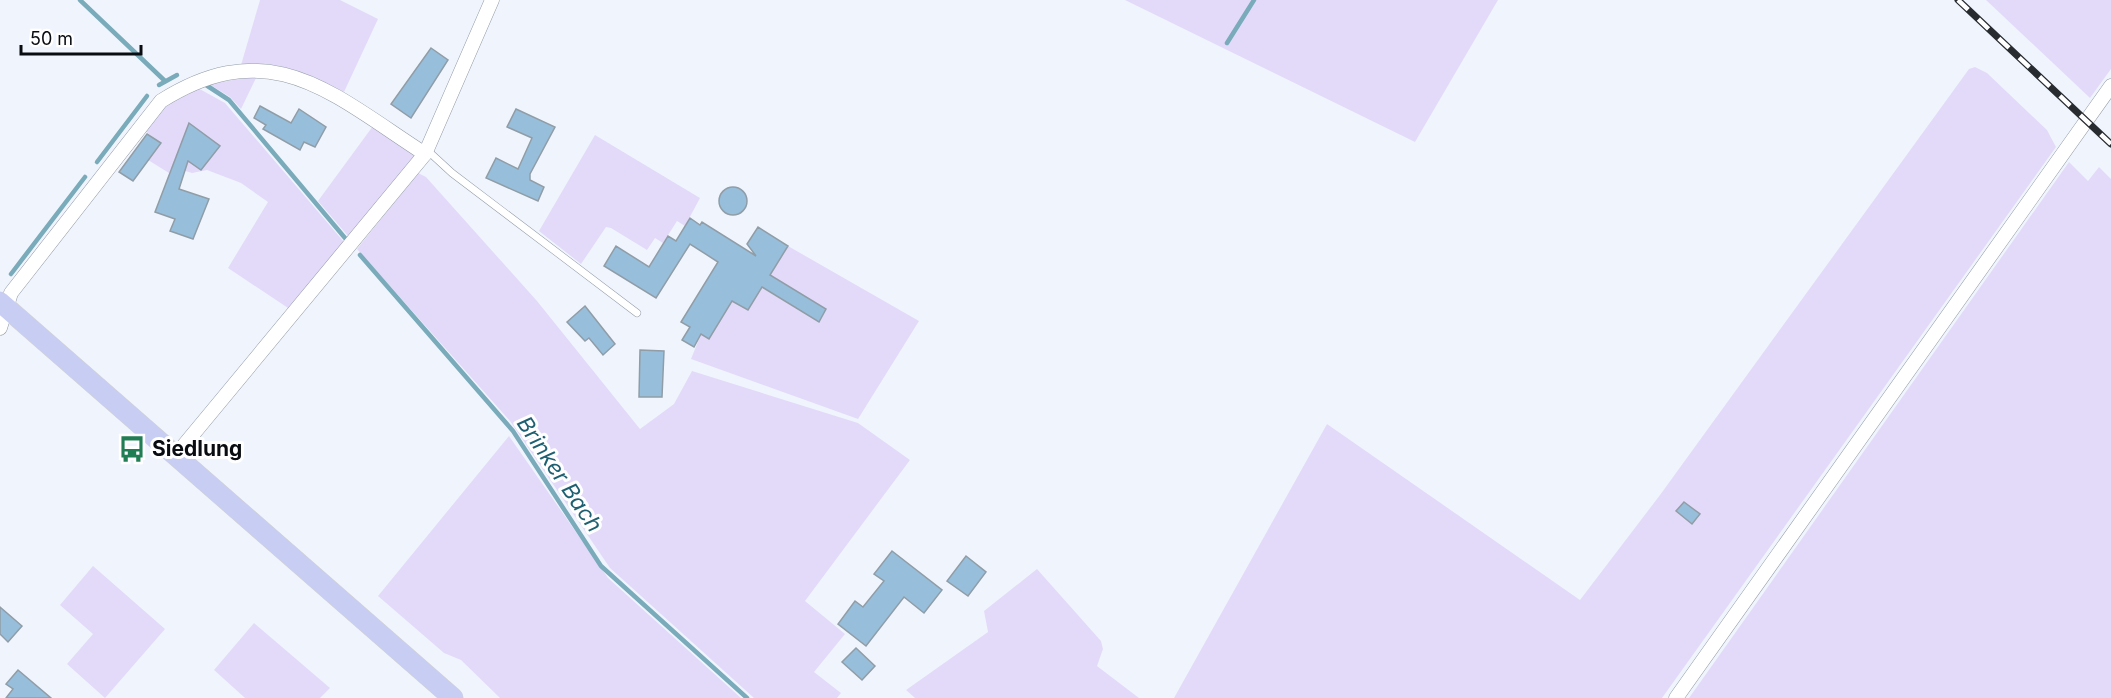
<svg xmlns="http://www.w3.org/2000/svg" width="2111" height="698" font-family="Inter,sans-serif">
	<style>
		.green { fill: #e3dafa }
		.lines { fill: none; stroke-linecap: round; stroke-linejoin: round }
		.stream { stroke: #79abba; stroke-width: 4.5 }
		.building { fill: #97beda; stroke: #909da7; stroke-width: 1.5 }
		.lane-casing { stroke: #939ba7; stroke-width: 8 }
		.street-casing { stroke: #939ba7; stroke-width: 15 }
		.primary-casing { stroke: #d3d3d4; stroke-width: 21 }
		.lane { stroke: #fff; stroke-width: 7 }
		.street { stroke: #fff; stroke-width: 14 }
		.primary { stroke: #c8cdf3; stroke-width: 20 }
		.rail-casing { stroke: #282b30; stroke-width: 7 }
		.rail { stroke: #fff; stroke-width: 4.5; stroke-dasharray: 14; stroke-linecap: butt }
		.labels { text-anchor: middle; stroke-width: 6; stroke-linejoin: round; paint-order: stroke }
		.poi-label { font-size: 21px; font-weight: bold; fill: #090c10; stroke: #fff; text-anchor: start }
		.water-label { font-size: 22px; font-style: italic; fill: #1e6071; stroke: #fff }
	</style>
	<rect width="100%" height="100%" fill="#f0f5fd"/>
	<g class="green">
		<path d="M260 0H340L378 19 344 92C311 75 279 59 241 65Z"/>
		<path d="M1125 0H1498L1415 142Z"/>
		<path d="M1986 0H2111V69L2090 98Z"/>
		<path d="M1975 67 1987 73 2047 130 2056 147 1662 698H1174L1327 424 1580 600 1660 495 1969 69Z"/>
		<path d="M257 76 241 109 230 97 209 84Z"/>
		<path d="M196 87 225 103 344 242 288 308 228 268 268 202 241 183 207 170 192 173 172 167 169 173 148 160 161 143 145 131 165 104Z"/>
		<path d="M373 126 416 155 348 236 318 201Z"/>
		<path d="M595 135 700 198 685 226 677 221 663 243 655 238 647 250 611 228 606 227 581 264 539 231Z"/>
		<path d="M2069 162 2088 181 2099 167 2111 179V698H1689Z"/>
		<path d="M418 173 426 177 537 301 640 429 674 404 692 371 858 423 910 460 805 601 845 634 814 672 841 693 837 698H754L610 568 510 421 357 249Z"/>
		<path d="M788 246 919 321 858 419 691 359 701 334 709 338 732 301 748 310 762 288 819 322 826 309 770 275Z"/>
		<path d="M509 436 608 578 741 698H500L461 660 444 653 378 596Z"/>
		<path d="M93 566 165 629 105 698 67 664 93 634 60 605Z"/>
		<path d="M1037 569 1101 641 1103 649 1097 666 1139 698H915L906 690 988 632 984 611Z"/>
		<path d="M254 623 330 688 320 698H245L214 670Z"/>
	</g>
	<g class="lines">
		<g class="stream">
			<path d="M80 0 165 81"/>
			<path d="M1227 43 1254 0"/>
			<path d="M159 85 177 75"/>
			<path d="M206 85 229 100 345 238"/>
			<path d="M97 162 147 96"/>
			<path d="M360 255 513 431 601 566 747 698"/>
			<path d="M11 274 85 177"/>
		</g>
	</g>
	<g class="building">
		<path d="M431 48 448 60 411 118 391 104Z"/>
		<path d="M260 106 291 123 299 109 326 127 315 147 304 142 300 150 263 129 266 125 254 118Z"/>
		<path d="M516 109 555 127 530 174V180L544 187 538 201 486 178 496 158 518 169 532 138 507 127Z"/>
		<path d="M189 123 220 146 201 170 188 161 179 189 209 199 193 239 170 231 175 219 155 212Z"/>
		<path d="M147 134 161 143 133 181 119 172Z"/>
		<circle cx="733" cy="201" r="14"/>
		<path d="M690 218 700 225 702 222 756 256 747 244 758 227 788 246 770 275 826 309 819 322 762 287 748 310 732 301 709 339 701 334 694 347 682 340 690 327 681 322 718 262 690 244 656 298 604 266 616 246 649 267 668 236 676 241Z"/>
		<path d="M585 306 615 344 603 355 589 338 585 341 567 322Z"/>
		<path d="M640 350 664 351 662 397H639Z"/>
		<path d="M1684 502 1700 514 1692 524 1676 511Z"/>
		<path d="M892 551 942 590 924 613 904 597 866 646 838 624 855 601 863 607 884 581 874 574Z"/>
		<path d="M966 556 986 572 968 596 947 581Z"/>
		<path d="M0 607 22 626 8 642 0 634Z"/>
		<path d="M856 648 875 666 862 680 842 662Z"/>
		<path d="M18 670 51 698H6L13 689 6 684Z"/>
	</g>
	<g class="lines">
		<defs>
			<path id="lane" d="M427 150 452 173 637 313"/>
			<g id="street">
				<path d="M0 328 11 293 161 101C271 32 332 94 425 154"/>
				<path d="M175 456 425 154 492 0"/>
				<path d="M1676 698 2111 86"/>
			</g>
			<path id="primary" d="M0 302 453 698"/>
		</defs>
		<use href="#lane" class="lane-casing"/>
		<use href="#street" class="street-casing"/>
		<use href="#primary" class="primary-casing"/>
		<use href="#lane" class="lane"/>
		<use href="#street" class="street"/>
		<use href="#primary" class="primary"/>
		<defs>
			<path id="rail" d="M1958 0 2111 144"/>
		</defs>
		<use href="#rail" class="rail-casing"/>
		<use href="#rail" class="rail"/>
	</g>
	<defs>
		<symbol id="bus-bare" viewBox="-9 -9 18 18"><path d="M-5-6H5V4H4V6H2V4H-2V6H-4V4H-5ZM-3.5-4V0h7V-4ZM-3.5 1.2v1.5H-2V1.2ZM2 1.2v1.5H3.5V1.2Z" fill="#217e54" stroke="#fff" stroke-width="2.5" paint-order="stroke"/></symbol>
	</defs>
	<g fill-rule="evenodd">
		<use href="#bus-bare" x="113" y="430" width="38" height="38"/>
	</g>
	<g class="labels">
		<g class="poi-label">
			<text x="152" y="456">Siedlung</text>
		</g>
		<g class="water-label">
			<text transform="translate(560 474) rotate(56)" y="8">Brinker Bach</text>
		</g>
	</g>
	<path d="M21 45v9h120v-9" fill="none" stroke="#090c10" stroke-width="3"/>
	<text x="30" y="45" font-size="18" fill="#090c10" stroke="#ffffff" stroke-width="4.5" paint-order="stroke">50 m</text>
</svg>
